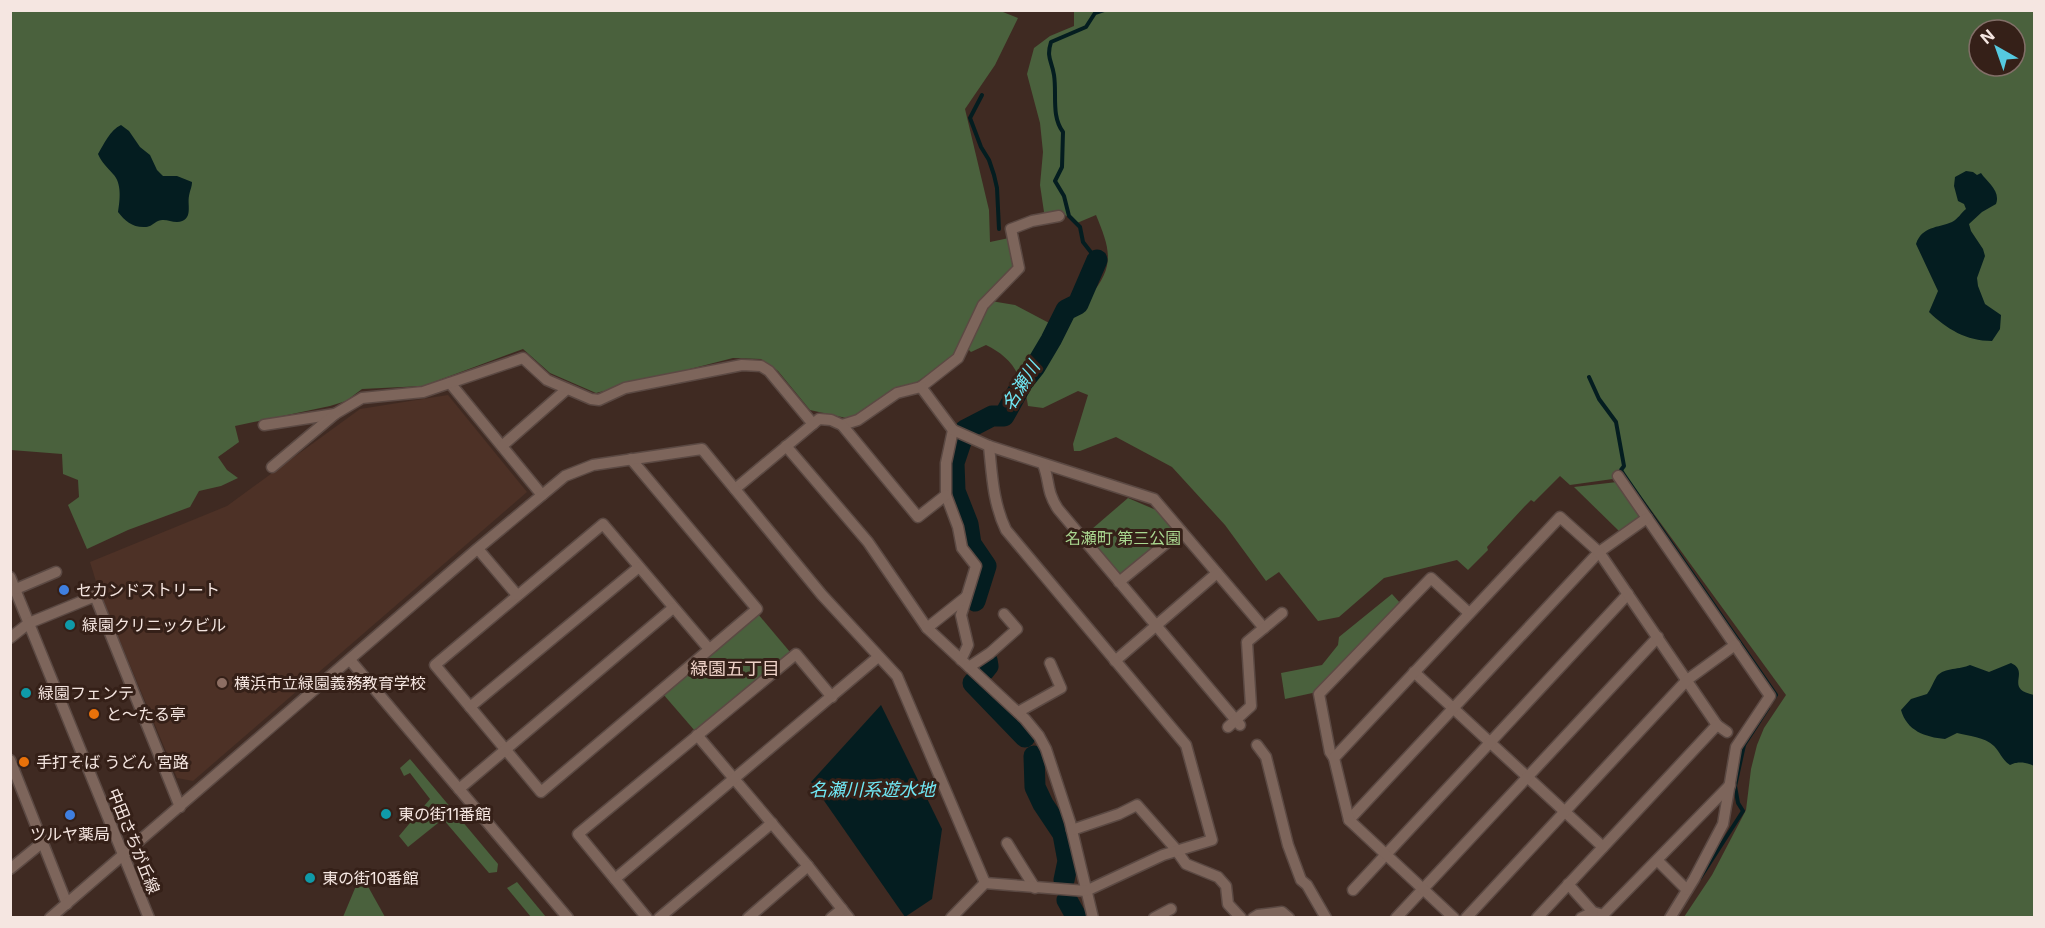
<svg xmlns="http://www.w3.org/2000/svg" width="2045" height="928" font-family="Inter,'Noto Sans JP',sans-serif">
	<style>
		.built { fill: #4d3126 }
		.green { fill: #4a613d; fill-rule: evenodd }
		.water { fill: #041d20 }
		.lines { fill: none; stroke-linecap: round; stroke-linejoin: round }
		.stream { stroke: #041d20; stroke-width: 4 }
		.river { stroke: #041d20; stroke-width: 21 }
		.minor-casing { stroke: #5b4943; stroke-width: 13 }
		.minor { stroke: #7d655b; stroke-width: 10 }
		.shop-dot { fill: #3f7fe0; stroke: #352018; stroke-width: 2 }
		.culture-dot { fill: #0f9aa8; stroke: #352018; stroke-width: 2 }
		.education-dot { fill: #8d6e63; stroke: #352018; stroke-width: 2 }
		.food-dot { fill: #e8710a; stroke: #352018; stroke-width: 2 }
		.labels { text-anchor: middle; stroke-width: 6; stroke-linejoin: round; paint-order: stroke }
		.park-label { font-size: 16px; fill: #aad890; stroke: #352018 }
		.poi-label { font-size: 16px; fill: #f5e6e1; stroke: #352018; text-anchor: start }
		.street-label { font-size: 16px; fill: #f5e6e1; stroke: #352018 }
		.water-label { font-size: 18px; font-style: italic; fill: #70e8f5; stroke: #352018 }
		.neighbourhood-label { font-size: 18px; fill: #edd0c6; stroke: #352018 }
	</style>
	<rect width="100%" height="100%" fill="#3f2a22"/>
	<path class="built" d="M448 395 527 492 193 781 177 778 98 588 90 562 227 506 360 409Z"/>
	<g class="green">
		<path d="M10 11H1004L1003 12 1018 18 995 65 965 109 989 210 990 242 1009 238 1015 269 996 288 954 356 917 382 893 389 855 415 846 418 810 410 778 371 761 359 733 358 596 393 550 373 523 349 423 386 362 389 346 401 330 406 235 426 239 442 218 457 227 470 238 478 221 486 199 491 190 507 128 530 87 549 68 505 79 497 78 480 63 474 62 454 11 450Z"/>
		<path d="M1074 11H2034V917H1684L1712 875 1746 810 1751 769 1757 745 1764 728 1786 695 1627 477 1570 485 1560 476 1534 502 1531 500 1525 506 1487 547 1488 550 1468 570 1457 560 1384 578 1339 617 1318 621 1279 572 1266 581 1225 525 1172 467 1116 437 1080 451H1074L1073 444 1088 395 1078 391 1043 408 1028 406 1026 394C1040 369 1054 342 1070 317 1075 309 1083 304 1089 297 1116 266 1110 249 1096 215L1077 223 1062 213 1044 212 1040 185 1043 152 1040 123 1027 74 1034 48 1050 36 1074 26ZM1979 30H2015V66H1979Z"/>
		<path d="M991 301 1015 305 1051 324 1040 350 1020 380C1015 364 1001 352 986 345L971 352 968 349 987 305Z"/>
		<path d="M1617 482 1641 516 1620 532 1574 487Z"/>
		<path d="M1128 498 1156 510 1171 528 1170 535 1122 574 1118 573 1085 535Z"/>
		<path d="M1392 594 1401 604 1317 692 1285 699 1281 673 1322 665 1338 645 1339 637Z"/>
		<path d="M758 614 790 652 695 731 663 694Z"/>
		<path d="M410 759 498 864 497 872 489 873 443 819 408 847 399 836 430 799 410 773 404 776 400 768Z"/>
		<path d="M361 874 385 917H343Z"/>
		<path d="M517 882 546 917H531L507 888Z"/>
	</g>
	<g class="water">
		<path d="M121 125 129 131 140 147 150 155 157 170 163 176H177L192 182C192 187 190 190 189 196 187 205 194 221 177 222 170 222 165 218 158 221 154 223 150 227 146 227 133 228 125 221 118 212 120 200 122 183 113 174 107 167 102 163 98 154 104 144 110 130 121 125Z"/>
		<path d="M1966 171 1973 172 1977 175 1981 173C1987 182 2001 191 1996 204L1982 212 1969 224 1971 231 1983 249 1985 256 1977 278 1978 286 1985 304 2001 315 2000 329 1992 341C1966 341 1947 329 1929 312L1938 291 1916 244C1922 226 1938 228 1952 222 1958 219 1961 213 1966 209L1964 204 1958 201 1954 186 1955 177Z"/>
		<path d="M2011 663C2031 672 2003 689 2034 695V766C2027 762 2017 761 2010 765 2002 760 2000 752 1994 746 1985 737 1968 736 1957 733L1945 739C1925 737 1907 731 1901 710L1911 699 1927 694C1931 689 1933 682 1937 676 1945 667 1960 670 1970 665L1989 672Z"/>
		<path d="M881 705 942 829 932 899 905 917 811 782Z"/>
	</g>
	<g class="lines">
		<g class="stream">
			<path d="M982 95 970 118 981 147 989 160 994 175 997 188 999 229"/>
			<path d="M1097 260 1083 242 1080 227 1069 216 1064 196 1055 181 1062 167 1063 132C1051 116 1057 94 1054 75 1052 61 1046 58 1051 42L1086 27 1095 13 1104 10"/>
			<path d="M1589 377 1599 399 1616 422 1624 466 1621 470 1624 475 1776 695 1772 701"/>
			<path d="M1700 878 1743 811 1738 803 1735 786 1744 745 1768 708"/>
		</g>
		<g class="river">
			<path d="M975 601 986 566 971 544 968 524 955 491 954 463 965 430 992 416H1004L1023 382 1035 367 1051 340 1066 310 1078 304 1097 260"/>
			<path d="M984 671 988 666 987 660"/>
			<path d="M975 681 973 683 1025 737"/>
			<path d="M1034 756 1035 787 1043 804 1063 834 1068 861 1064 880"/>
			<path d="M1067 900 1077 918"/>
		</g>
		<defs>
			<g id="minor">
				<path d="M450 383 542 495"/>
				<path d="M921 387 958 358 983 305 1019 268 1011 229 1032 221 1059 216"/>
				<path d="M264 425 335 414"/>
				<path d="M842 425 858 420 897 393 921 387 953 430 946 463V495L958 527 962 548 976 566 961 615 968 645 961 660"/>
				<path d="M953 430 989 446 1154 499 1264 628"/>
				<path d="M502 446 567 389"/>
				<path d="M786 446 868 542 927 628 1025 719 1039 736 1046 749 1070 822 1093 918"/>
				<path d="M631 459 757 609 541 792 435 665 603 524 709 649"/>
				<path d="M1043 464C1050 481 1046 491 1058 509L1240 725"/>
				<path d="M272 467 335 414 362 398 423 392 523 358 547 380 591 399 599 400 625 388 742 365 761 366 769 371 813 424"/>
				<path d="M1618 476 1770 696 1736 747 1723 824 1694 879 1670 918"/>
				<path d="M735 489 819 419 831 420 842 425 918 517 946 495"/>
				<path d="M478 549 517 595"/>
				<path d="M10 577 149 918"/>
				<path d="M1119 582 1181 531"/>
				<path d="M16 589 56 572"/>
				<path d="M927 628 966 597"/>
				<path d="M10 638 29 623 95 596 180 807"/>
				<path d="M350 660 568 918"/>
				<path d="M1115 661 1217 573"/>
				<path d="M969 667 990 653 1017 629 1004 614"/>
				<path d="M1414 672 1603 847"/>
				<path d="M470 707 639 567"/>
				<path d="M1018 712 1061 688 1050 663"/>
				<path d="M1228 727 1251 706 1247 642 1282 613"/>
				<path d="M697 735 808 866 849 918"/>
				<path d="M1257 745 1266 757 1288 845 1301 880 1307 885 1326 918"/>
				<path d="M1334 758 1330 752 1319 694 1431 578 1469 613"/>
				<path d="M10 760 67 904"/>
				<path d="M459 789 673 608"/>
				<path d="M1349 820 1599 552 1647 518"/>
				<path d="M1072 830 1119 814 1137 805 1174 847 1186 864 1218 877 1226 886 1228 904 1241 918"/>
				<path d="M1007 843 1035 888"/>
				<path d="M1658 861 1687 890"/>
				<path d="M10 869 43 842"/>
				<path d="M615 879 878 657"/>
				<path d="M1568 884 1593 912 1603 915 1730 785"/>
				<path d="M1353 890 1628 594"/>
				<path d="M50 918 476 550 565 476 593 465 702 449 822 595 897 676 985 883"/>
				<path d="M647 918 578 834 796 654 832 697"/>
				<path d="M659 918 772 823"/>
				<path d="M748 918 808 866"/>
				<path d="M831 918 842 909"/>
				<path d="M951 918 985 883 1086 891 1163 855 1212 840 1186 745 1006 530C993 503 992 475 989 446"/>
				<path d="M1154 918 1171 909"/>
				<path d="M1253 918 1258 915 1282 912 1289 918"/>
				<path d="M1396 918 1658 637"/>
				<path d="M1454 918 1349 820 1334 758 1560 517 1599 552 1717 725 1727 732"/>
				<path d="M1466 918 1687 680 1735 645"/>
				<path d="M1537 918 1717 725"/>
				<path d="M1581 918 1593 912"/>
			</g>
		</defs>
		<use href="#minor" class="minor-casing"/>
		<use href="#minor" class="minor"/>
	</g>
	<g class="shop-dot">
		<circle cx="64" cy="590" r="6"/>
		<circle cx="70" cy="815" r="6"/>
	</g>
	<g class="culture-dot">
		<circle cx="70" cy="625" r="6"/>
		<circle cx="26" cy="693" r="6"/>
		<circle cx="386" cy="814" r="6"/>
		<circle cx="310" cy="878" r="6"/>
	</g>
	<circle class="education-dot" cx="222" cy="683" r="6"/>
	<g class="food-dot">
		<circle cx="94" cy="714" r="6"/>
		<circle cx="24" cy="762" r="6"/>
	</g>
	<g class="labels">
		<g class="park-label">
			<text x="1123" y="544">名瀬町 第三公園</text>
		</g>
		<g class="poi-label">
			<text x="76" y="596">セカンドストリート</text>
			<text x="82" y="631">緑園クリニックビル</text>
			<text x="234" y="689">横浜市立緑園義務教育学校</text>
			<text x="38" y="699">緑園フェンテ</text>
			<text x="106" y="720">と～たる亭</text>
			<text x="36" y="768">手打そば うどん 宮路</text>
			<text x="398" y="820">東の街11番館</text>
			<text x="70" y="840" text-anchor="middle">ツルヤ薬局</text>
			<text x="322" y="884">東の街10番館</text>
		</g>
		<g class="street-label">
			<text transform="translate(134 841) rotate(68)" y="6">中田さちが丘線</text>
		</g>
		<g class="water-label">
			<text transform="translate(1021 386) rotate(-58)" y="6">名瀬川</text>
			<text x="872" y="796">名瀬川系遊水地</text>
		</g>
		<g class="neighbourhood-label">
			<text x="735" y="675">緑園五丁目</text>
		</g>
	</g>
	<rect width="2045" height="928" fill="none" stroke="#f5e6e1" stroke-width="24"/>
	<g transform="translate(1997 48) rotate(320)"><circle r="28" fill="#352018" stroke="#826f68" stroke-width="1.5"/>
	<path d="M0-4.5L10 22L0 15L-10 22Z" fill="#55cae0"/>
	<text y="-9" font-size="16" font-weight="bold" text-anchor="middle" fill="#f5e6e1">N</text>
	</g>
</svg>
